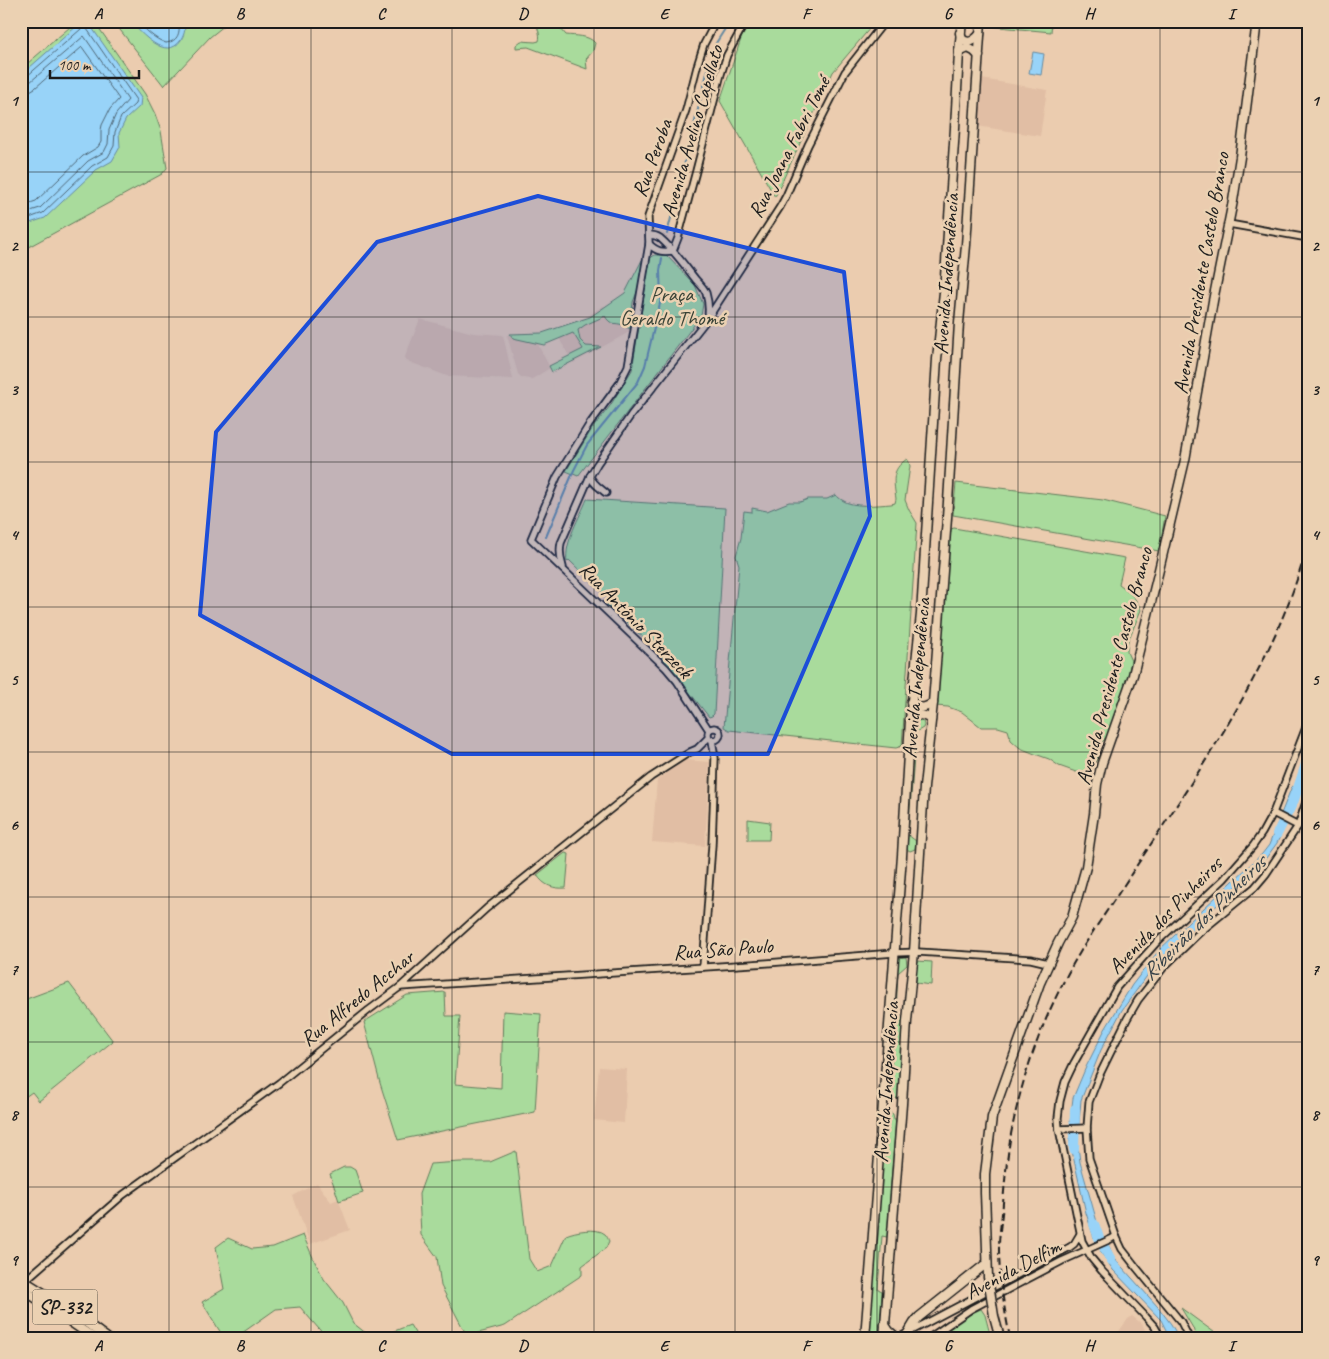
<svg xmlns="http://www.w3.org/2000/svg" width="1329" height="1359" font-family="Caveat,sans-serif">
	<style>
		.built { fill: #e1bea4 }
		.green { fill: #a9db9c; stroke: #627c5c }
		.water { fill: #98d3f8; stroke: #668aa0 }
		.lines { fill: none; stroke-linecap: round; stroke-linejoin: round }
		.shore { stroke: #4e6574; stroke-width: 1 }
		.stream { stroke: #668aa0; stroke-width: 2 }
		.river { stroke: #98d3f8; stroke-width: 10 }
		.minor-casing { stroke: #1c1c1c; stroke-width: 9 }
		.major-casing { stroke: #1c1c1c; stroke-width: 11 }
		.minor { stroke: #ebd1b2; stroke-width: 5.5 }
		.major { stroke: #ebd1b2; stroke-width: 8 }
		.rail { stroke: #1c1c1c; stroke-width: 2; stroke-dasharray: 8 4; stroke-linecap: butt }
		.major-bridge-casing { stroke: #1c1c1c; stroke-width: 11; stroke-linecap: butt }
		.major-bridge { stroke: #ebd1b2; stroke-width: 8 }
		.marked { fill: #1d4ed8; fill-opacity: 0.2; stroke: #1d4ed8; stroke-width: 4; stroke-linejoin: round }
		.grid { fill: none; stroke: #1c1c1c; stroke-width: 1; stroke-opacity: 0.55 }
		.labels { text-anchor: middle; stroke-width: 5; stroke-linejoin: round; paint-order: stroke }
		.shield { fill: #ebd1b2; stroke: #5a5249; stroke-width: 1 }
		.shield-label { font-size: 20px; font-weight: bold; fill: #1c1c1c }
		.street-label { font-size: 21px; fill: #1c1c1c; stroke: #ebd1b2 }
		.park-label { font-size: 21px; fill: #384236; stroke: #ebd1b2 }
		.water-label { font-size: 22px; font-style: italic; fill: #354148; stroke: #ebd1b2 }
		.neatline { fill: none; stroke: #1c1c1c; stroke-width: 2 }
		.grid-label { font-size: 16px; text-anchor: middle; font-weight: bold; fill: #1c1c1c }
	</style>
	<rect width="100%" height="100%" fill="#ebccaf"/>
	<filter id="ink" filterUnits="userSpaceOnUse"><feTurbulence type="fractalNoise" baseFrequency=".02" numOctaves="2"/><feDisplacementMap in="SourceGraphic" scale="10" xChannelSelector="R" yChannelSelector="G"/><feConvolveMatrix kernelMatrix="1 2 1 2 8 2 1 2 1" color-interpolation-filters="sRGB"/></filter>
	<g filter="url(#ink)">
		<g class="built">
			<path d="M982 79 1047 90 1040 136 977 126Z"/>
			<path d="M603 306 634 319 633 330 573 363 555 331 586 317Z"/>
			<path d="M420 319 473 333 503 335 513 379 447 376 407 361 405 357Z"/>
			<path d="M507 335H533L550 368 532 379 522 378 518 374Z"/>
			<path d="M684 760 710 762 705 846 652 842 657 780Z"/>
			<path d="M599 1067 627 1069 624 1123 594 1120Z"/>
			<path d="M317 1183 331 1202 338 1199 350 1230 310 1244 293 1196Z"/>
			<path d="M1132 1316 1142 1324 1149 1338H1114L1128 1319Z"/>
		</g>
		<g class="green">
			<path d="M77 21H94L145 94 155 114 161 131 167 168 162 174 21 251V69Z"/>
			<path d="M113 21H230L210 37 164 86Z"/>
			<path d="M535 21H551L552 24 561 29 566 35C575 36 589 35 595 43L593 51 586 59 587 69 528 47 516 48V45L521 41 535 42 539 41C541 34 537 27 535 21Z"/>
			<path d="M752 21H876L833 72 775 197 720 101 742 36Z"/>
			<path d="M990 21H1052L1051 32 989 26Z"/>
			<path d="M655 255H666L695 285 703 304 701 316 578 476 566 471 592 429 610 406 632 370 650 258Z"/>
			<path d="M642 260H645L639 287 633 302 630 329C628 328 625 326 623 325 614 322 611 326 605 316L585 325 578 330 580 340 586 346 601 347 552 372 549 366 583 349 573 333 544 345 513 338 510 334 542 333 590 317 625 293Z"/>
			<path d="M907 459 909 462 910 466 905 500 909 510 917 523 902 746 896 748 729 730 724 727 739 565 736 556 741 538 744 511 752 512V508L767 511 789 502H800L808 499H827L836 495C838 497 840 499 842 500 853 508 878 505 891 504L895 503 896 499C894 482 890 470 907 459Z"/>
			<path d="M956 483 1103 500 1165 516 1159 551 953 515Z"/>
			<path d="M587 499 725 508 714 714 712 716 709 717 653 646 607 605 608 598 569 560 567 562C564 542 580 517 587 499Z"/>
			<path d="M954 528 1125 558 1119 584C1130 592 1136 598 1141 610L1128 641 1127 652 1131 661 1129 670 1131 672 1113 726 1108 735 1101 743 1097 759 1092 769 1085 772H1076L1059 766 1049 759 1035 754 1020 748 1011 740 1008 730 998 727H981L962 712 948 707 936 706 945 574 951 529Z"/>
			<path d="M915 718H922L924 725 923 728 916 732 908 835 916 841 915 849 910 851 905 848 912 721Z"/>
			<path d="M748 819 770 822 769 840H748Z"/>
			<path d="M565 853 569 854 566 888C554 889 544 886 537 875Z"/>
			<path d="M906 957 907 965 898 973 896 1011 903 1020 898 1095 897 1098 891 1101 887 1099 886 1097 895 958Z"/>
			<path d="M917 961 932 962 931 985 916 983Z"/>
			<path d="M69 983 113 1041 39 1101 32 1092 21 1100V1001Z"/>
			<path d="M445 992 446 1016H460L455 1084 501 1088 503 1011 541 1014 535 1112 398 1140 380 1083 364 1022 407 995Z"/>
			<path d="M889 1113H891L893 1114 894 1119H896L887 1237 882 1236 878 1289 882 1291 879 1338H867L884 1118H886L887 1115Z"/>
			<path d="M516 1151 529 1259 537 1272 552 1266 566 1235C575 1231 597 1227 605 1234 607 1236 608 1239 609 1241L606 1248 582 1266V1275L505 1326 467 1336 441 1286 437 1257 421 1235 419 1194 430 1164 460 1162H490Z"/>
			<path d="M344 1167H350L355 1170 363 1193 339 1201 330 1174Z"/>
			<path d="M303 1235 314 1260 324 1279 343 1303 353 1323 372 1338H324L325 1336 300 1307 276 1309 235 1338H224L202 1302 224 1289 216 1247 228 1238 252 1249 273 1247Z"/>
			<path d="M1181 1308 1222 1338H1196L1193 1328Z"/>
			<path d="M981 1309 985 1315 991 1338H937L940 1333 972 1313Z"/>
			<path d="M410 1325 418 1338H376Z"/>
		</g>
		<g class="water">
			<path d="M85 21 90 25 141 98 140 106 126 119 119 133 120 147 112 161 96 170 45 218 21 226V75L78 25Z"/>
			<path d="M130 21H183C186 28 185 33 181 40 166 62 141 33 130 21Z"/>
			<path d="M1033 52 1044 54 1041 75 1029 73Z"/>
			<path d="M1292 786 1300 791 1289 818 1281 814Z"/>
			<path d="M1278 822 1286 824 1277 843 1266 858 1155 965 1122 1010 1101 1050 1081 1100 1079 1123 1070 1122 1073 1098 1086 1067 1104 1031 1132 985 1160 949 1262 854 1269 845Z"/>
			<path d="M1077 1137 1080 1162 1101 1236 1094 1238 1086 1213 1069 1138Z"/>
			<path d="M1109 1246 1114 1258 1158 1307 1171 1324 1179 1338H1170L1161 1320 1113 1270 1100 1251Z"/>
		</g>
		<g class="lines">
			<g class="shore">
				<path d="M137 21C146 30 154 39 166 43 179 41 180 32 179 21"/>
				<path d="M21 79 26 77 81 29 85 28 87 29 136 100 135 104 121 117 115 132 114 146 108 157 92 166 43 213 21 221"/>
				<path d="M21 85 30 82 84 36 128 100 116 114 109 130 108 144 104 152 88 161 40 208 21 214"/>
				<path d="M21 92H28L35 88 82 47 119 99 110 109 102 125 101 130V142L98 147 83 156 36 201 21 206"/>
			</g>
			<g class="stream">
				<path d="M667 234 707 73 716 43 730 21"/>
				<path d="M546 537 574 470 587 445 638 382 645 366 661 299 660 271 662 258"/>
			</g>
			<g class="river">
				<path d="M1277 834 1294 800 1308 758"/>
				<path d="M1074 1149 1075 1109"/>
				<path d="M1094 1224 1099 1238 1111 1260"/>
			</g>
			<defs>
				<g id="minor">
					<path d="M1229 224 1308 238"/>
					<path d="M649 235C653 235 657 236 660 238 674 250 685 266 696 280 700 284 704 288 706 293 708 300 709 309 708 316"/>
					<path d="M649 244C657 252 662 252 673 251L678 238 696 171 721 74 727 55 746 21"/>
					<path d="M590 476C592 483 600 488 606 493"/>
					<path d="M563 567C560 558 559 552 561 543L590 476 597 464 631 415 708 318 780 207 786 196 808 145 845 72 885 21"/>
					<circle cx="714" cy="734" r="6"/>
					<path d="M709 730 677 681 666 668 531 539 557 477 589 425 619 384 628 366 649 244 648 217 686 110 698 63 704 44 716 21"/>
					<path d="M1273 813 1298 826"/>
					<path d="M703 967 712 845 715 758 712 740"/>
					<path d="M400 987 767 963 894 953 918 952 1031 959 1048 963"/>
					<path d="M1059 1129 1087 1128"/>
					<path d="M22 1283 123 1195 279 1083 369 1010 400 987 487 908 651 777 690 752 697 749 708 738"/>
					<path d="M898 1338 1070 1247 1074 1244 1080 1234"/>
					<path d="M929 1338 971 1309 1018 1284 1062 1261 1111 1239 1116 1236"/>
					<path d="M1161 1338 1155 1327 1146 1317 1102 1271 1092 1259 1082 1241 1059 1129 1058 1118 1060 1101 1065 1082 1074 1063 1117 987 1157 942 1224 879 1253 846 1262 833 1273 813 1308 722"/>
					<path d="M1189 1338 1181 1322 1136 1267 1122 1249 1116 1236 1089 1158 1087 1128 1089 1102 1099 1076 1127 1019 1138 1000 1164 967 1199 933 1255 887 1266 874 1298 826 1308 796"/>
				</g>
				<g id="major">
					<path d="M960 33 962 39C969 45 975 40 980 34"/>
					<path d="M959 52 968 48 974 51 979 56"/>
					<path d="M911 702C919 709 924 709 933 703"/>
					<path d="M910 720C917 713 924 714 931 720"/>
					<path d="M988 1277 985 1193V1174L992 1117 1040 983 1058 943 1072 917 1086 867 1094 814 1097 784 1102 763 1133 675 1158 574 1185 460 1213 301 1233 201 1240 157 1257 21"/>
					<path d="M21 1279 64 1306 107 1338"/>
					<path d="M21 1288 94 1338"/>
					<path d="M994 1316 1000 1338"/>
					<path d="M885 1325 889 1331 897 1338"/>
					<path d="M908 1333 914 1323 919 1317 987 1263"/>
					<path d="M865 1338 902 856 910 720 921 614 937 359 944 292 955 128 959 52 962 21"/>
					<path d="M884 1338 902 1104 907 1021 914 952 924 787 933 703 947 518 959 323 966 245 981 21"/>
				</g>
			</defs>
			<use href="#minor" class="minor-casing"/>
			<use href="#major" class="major-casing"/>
			<use href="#minor" class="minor"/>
			<use href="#major" class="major"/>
			<path class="rail" d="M1010 1338C1004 1307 999 1278 999 1247 999 1232 1002 1218 1003 1203 1005 1180 1007 1157 1011 1134 1021 1081 1039 1029 1064 981 1081 947 1104 916 1124 885 1194 777 1275 669 1308 543"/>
			<defs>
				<path id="major-bridge" d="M988 1277 994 1316"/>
			</defs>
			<use href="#major-bridge" class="major-bridge-casing"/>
			<use href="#major-bridge" class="major-bridge"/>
		</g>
	</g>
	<path class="marked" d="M538 196 844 272 870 516 768 754H452L200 615 216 432 377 242Z"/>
	<path class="grid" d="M169 21V1338M311 21V1338M452 21V1338M594 21V1338M735 21V1338M877 21V1338M1018 21V1338M1160 21V1338M21 172H1308M21 317H1308M21 462H1308M21 607H1308M21 752H1308M21 897H1308M21 1042H1308M21 1187H1308"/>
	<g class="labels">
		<rect class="shield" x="32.5" y="1289.5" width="65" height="35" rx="4"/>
		<g class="shield-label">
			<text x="65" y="1314">SP-332</text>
		</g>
		<g class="street-label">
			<text transform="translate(692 131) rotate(-74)" y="7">Avenida Avelino Capellato</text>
			<text transform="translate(789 147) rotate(-63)" y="7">Rua Joana Fabri Tomé</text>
			<text transform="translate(652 158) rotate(-70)" y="7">Rua Peroba</text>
			<text transform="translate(1201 273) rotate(-80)" y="7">Avenida Presidente Castelo Branco</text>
			<text transform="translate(946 274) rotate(-86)" y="7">Avenida Independência</text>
			<text transform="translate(636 620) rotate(46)" y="7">Rua Antônio Sterzeck</text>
			<text transform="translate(1114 666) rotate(-75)" y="7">Avenida Presidente Castelo Branco</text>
			<text transform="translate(916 678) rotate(-85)" y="7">Avenida Independência</text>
			<text transform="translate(1165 915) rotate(-46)" y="7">Avenida dos Pinheiros</text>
			<text transform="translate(723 949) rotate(-4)" y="7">Rua São Paulo</text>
			<text transform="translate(357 998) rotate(-39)" y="7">Rua Alfredo Acchar</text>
			<text transform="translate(886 1082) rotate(-86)" y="7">Avenida Independência</text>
			<text transform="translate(1013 1269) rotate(-28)" y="7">Avenida Delfim</text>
		</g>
		<g class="park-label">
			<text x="672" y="301">Praça<tspan x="672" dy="24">Geraldo Thomé</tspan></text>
		</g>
		<g class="water-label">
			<text transform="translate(1203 917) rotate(-45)" y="8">Ribeirão dos Pinheiros</text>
		</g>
	</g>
	<rect width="1329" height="1359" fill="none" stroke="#ebd1b2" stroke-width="55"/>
	<path d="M50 70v8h89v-8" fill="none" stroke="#1c1c1c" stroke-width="2.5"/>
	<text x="58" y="70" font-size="15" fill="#1c1c1c" stroke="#ebd1b2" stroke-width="4" paint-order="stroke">100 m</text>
	<rect x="28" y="28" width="1274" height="1304" class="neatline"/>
	<g class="grid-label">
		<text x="98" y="19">A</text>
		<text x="240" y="19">B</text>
		<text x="381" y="19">C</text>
		<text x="523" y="19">D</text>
		<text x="664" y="19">E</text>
		<text x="806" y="19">F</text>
		<text x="948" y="19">G</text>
		<text x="1089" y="19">H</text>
		<text x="1231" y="19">I</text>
		<text x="14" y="106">1</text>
		<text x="1315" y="106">1</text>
		<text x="14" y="251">2</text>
		<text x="1315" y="251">2</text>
		<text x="14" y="395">3</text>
		<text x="1315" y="395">3</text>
		<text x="14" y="540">4</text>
		<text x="1315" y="540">4</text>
		<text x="14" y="685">5</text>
		<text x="1315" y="685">5</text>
		<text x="14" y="830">6</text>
		<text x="1315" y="830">6</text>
		<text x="14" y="975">7</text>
		<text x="1315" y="975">7</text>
		<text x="14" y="1120">8</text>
		<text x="1315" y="1120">8</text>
		<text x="14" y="1265">9</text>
		<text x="1315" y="1265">9</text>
		<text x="98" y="1351">A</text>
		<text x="240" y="1351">B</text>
		<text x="381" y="1351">C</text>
		<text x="523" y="1351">D</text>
		<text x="664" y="1351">E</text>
		<text x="806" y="1351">F</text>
		<text x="948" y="1351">G</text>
		<text x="1089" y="1351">H</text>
		<text x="1231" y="1351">I</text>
	</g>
</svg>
